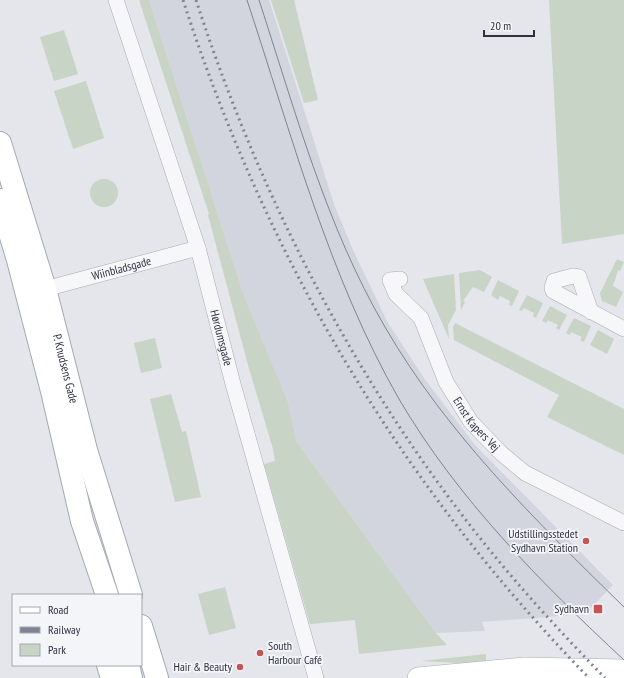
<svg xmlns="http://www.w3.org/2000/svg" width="624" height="678" font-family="'PT Sans Narrow',sans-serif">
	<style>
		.built { fill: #d2d5dd }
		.green { fill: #c7d4c6 }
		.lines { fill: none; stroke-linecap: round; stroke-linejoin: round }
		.street-casing { stroke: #a9acb5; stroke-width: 16 }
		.secondary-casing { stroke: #a9acb5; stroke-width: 22 }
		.primary-casing { stroke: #a4a9b6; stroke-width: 24 }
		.street { stroke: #f7f7f9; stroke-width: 15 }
		.secondary { stroke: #fff; stroke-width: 21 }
		.primary { stroke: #fff; stroke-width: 22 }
		.tram { stroke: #7e8494; stroke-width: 1 }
		.rail { stroke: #7e8494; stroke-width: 3; stroke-dasharray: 2 4; stroke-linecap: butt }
		.poi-dot { fill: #c65355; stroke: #f4f5f8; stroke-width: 1.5 }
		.labels { text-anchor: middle; stroke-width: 3.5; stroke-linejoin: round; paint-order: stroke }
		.street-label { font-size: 12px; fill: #2d3242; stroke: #f4f5f8 }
		.poi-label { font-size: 12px; fill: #2d3242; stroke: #f4f5f8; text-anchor: end }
	</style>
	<rect width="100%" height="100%" fill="#e4e6eb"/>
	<path class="built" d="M149 0H269L335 207 353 250 388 323 426 381 475 445 613 585 585 614 482 622 485 631 436 633 296 441 288 402 244 296Z"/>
	<g class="green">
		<path d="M139 0H149L244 296 288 402 296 441 436 633 447 645 359 654 355 620 310 624 264 464 275 461 273 449 248 365 208 215 209 214Z"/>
		<path d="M271 0H294L318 100 304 103Z"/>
		<path d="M549 0H624V234L562 244Z"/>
		<path d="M64 30 78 74 54 81 40 37Z"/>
		<path d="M86 81 104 138 73 149 54 91Z"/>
		<circle cx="104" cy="193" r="14"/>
		<path d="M617 259 624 262 620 271 618 270 613 286 623 292 616 307 602 301 600 293Z"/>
		<path d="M480 270 492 277 484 292 473 287 463 301 465 302 461 310 459 273Z"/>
		<path d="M454 274 456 310 448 325 449 339 423 279Z"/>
		<path d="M498 280 519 291 512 306 509 305 510 301 500 296 498 300 491 295Z"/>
		<path d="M527 295 543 303 536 318 533 316 534 313 524 308 522 311 519 310Z"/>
		<path d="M550 306 567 315 559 330 556 328 558 325 548 320 546 323 542 321Z"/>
		<path d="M574 318 591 326 584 342 580 340 582 337 571 332 570 335 566 333Z"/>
		<path d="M455 323 624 409V455L547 417 559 395 454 340 453 327Z"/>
		<path d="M598 330 614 339 607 354 590 345Z"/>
		<path d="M155 338 162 368 141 373 134 343Z"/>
		<path d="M171 394 182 432 186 431 201 497 175 502 150 399Z"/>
		<path d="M225 587 236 628 209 635 198 594Z"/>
		<path d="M486 654V662L458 663 421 661Z"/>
	</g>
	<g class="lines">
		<defs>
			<g id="street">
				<path id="s1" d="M116 0 198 248 233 384 316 678"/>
				<path id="s2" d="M400 279 390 280 396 294 421 318 446 382 471 422 502 454 525 473 624 523"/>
				<path id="s3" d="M45 289 198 248"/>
				<path d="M591 312 579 277 573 276 554 281 552 288 553 291 624 329"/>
			</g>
			<path id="secondary" d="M418 678 524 668 624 670"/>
			<g id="primary">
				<path id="s4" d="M0 143 45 289 86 450 131 595"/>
				<path d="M0 200 18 260 52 391 82 521 107 595"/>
				<path d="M141 626 157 678"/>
				<path d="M108 665 112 678"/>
				<path d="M128 665 131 678"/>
			</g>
		</defs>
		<use href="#street" class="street-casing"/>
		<use href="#secondary" class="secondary-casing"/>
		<use href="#primary" class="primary-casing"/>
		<use href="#street" class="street"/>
		<use href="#secondary" class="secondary"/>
		<use href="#primary" class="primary"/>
		<g class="tram">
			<path d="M247 0C291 133 329 277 399 399 457 498 540 582 624 660"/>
			<path d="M259 0C295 110 326 226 385 327 447 434 536 521 624 607"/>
		</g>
		<g class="rail">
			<path d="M183 0C267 259 399 483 589 678"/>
			<path d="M196 0C262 203 361 394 497 559 531 600 568 640 605 678"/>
		</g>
	</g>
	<g class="poi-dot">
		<circle cx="586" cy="541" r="4"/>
		<rect x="593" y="604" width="10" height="10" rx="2"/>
		<circle cx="260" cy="653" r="4"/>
		<circle cx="240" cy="667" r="4"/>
	</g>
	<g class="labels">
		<g class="street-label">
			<text dy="4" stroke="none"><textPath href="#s3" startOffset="79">Wiinbladsgade</textPath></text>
			<text dy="4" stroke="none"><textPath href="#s1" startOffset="354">Hørdumsgade</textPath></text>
			<text dy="4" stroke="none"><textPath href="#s4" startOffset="235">P. Knudsens Gade</textPath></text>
			<text dy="4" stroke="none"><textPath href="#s2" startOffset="181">Ernst Kapers Vej</textPath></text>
		</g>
		<g class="poi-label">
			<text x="578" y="538">Udstillingsstedet<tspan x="578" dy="14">Sydhavn Station</tspan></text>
			<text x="589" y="613">Sydhavn</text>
			<text x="268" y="650" text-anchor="start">South<tspan x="268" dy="14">Harbour Café</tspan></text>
			<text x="232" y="671">Hair &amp; Beauty</text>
		</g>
	</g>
	<rect x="12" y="594" width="130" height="72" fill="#f4f5f8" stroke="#a4a7af"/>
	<rect x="20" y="607" width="20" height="6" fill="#ffffff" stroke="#a4a7af"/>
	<text x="48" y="614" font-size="12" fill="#2d3242">Road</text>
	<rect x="20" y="627" width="20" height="6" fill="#7e8494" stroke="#a4a7af"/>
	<text x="48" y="634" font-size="12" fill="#2d3242">Railway</text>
	<rect x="20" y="644" width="20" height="12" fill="#c7d4c6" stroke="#a4a7af"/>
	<text x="48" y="654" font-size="12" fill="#2d3242">Park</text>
	<path d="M484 30v6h50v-6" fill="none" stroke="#2d3242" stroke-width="2"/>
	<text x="490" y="30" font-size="12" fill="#2d3242" stroke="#f4f5f8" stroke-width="3" paint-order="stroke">20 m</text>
</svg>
